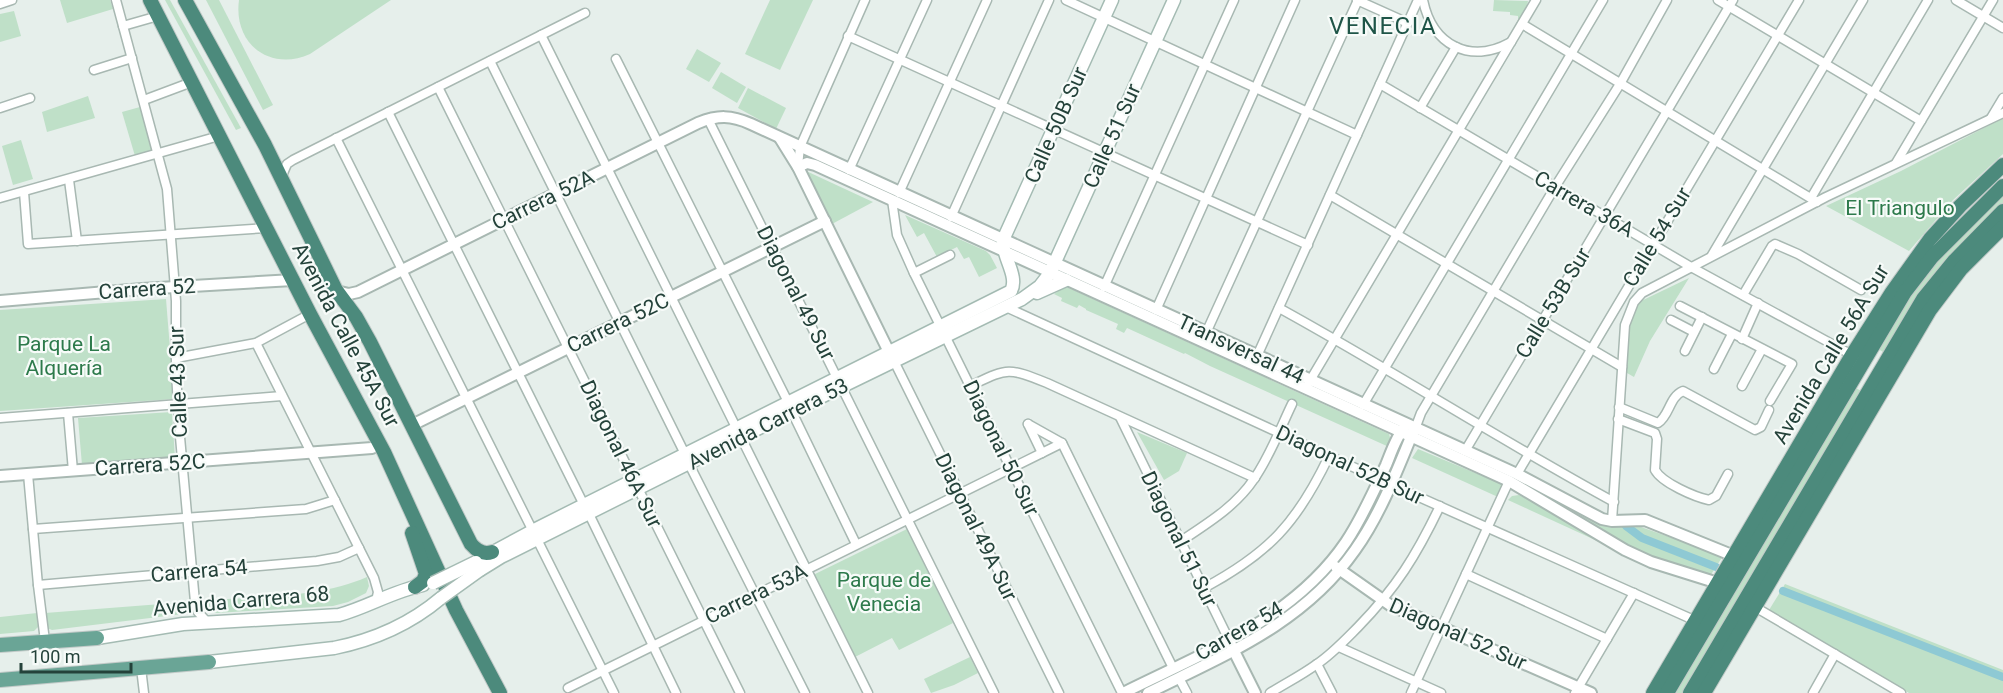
<svg xmlns="http://www.w3.org/2000/svg" width="2003" height="693" font-family="Roboto,sans-serif">
	<style>
		.green { fill: #bfe0c8 }
		.lines { fill: none; stroke-linecap: round; stroke-linejoin: round }
		.canal { stroke: #8ec9d4; stroke-width: 8 }
		.minor-casing { stroke: #a8b8b2; stroke-width: 11 }
		.tertiary-casing { stroke: #a8b8b2; stroke-width: 14 }
		.secondary-casing { stroke: #a4bbb3; stroke-width: 15 }
		.primary-casing { stroke: #c2cac8; stroke-width: 16 }
		.trunk-casing { stroke: #c2cac8; stroke-width: 16 }
		.minor { stroke: #fff; stroke-width: 8 }
		.tertiary { stroke: #fff; stroke-width: 10 }
		.secondary { stroke: #fff; stroke-width: 12 }
		.primary { stroke: #6aa596; stroke-width: 14 }
		.trunk { stroke: #4c8a7c; stroke-width: 14 }
		.secondary-bridge-casing { stroke: #a4bbb3; stroke-width: 15; stroke-linecap: butt }
		.secondary-bridge { stroke: #fff; stroke-width: 12 }
		.labels { text-anchor: middle; stroke-width: 4.5; stroke-linejoin: round; paint-order: stroke }
		.street-label { font-size: 21px; fill: #24423a; stroke: #f7fbf9 }
		.park-label { font-size: 21px; fill: #2d7a4b; stroke: #f7fbf9 }
		.quarter-label { font-size: 24px; letter-spacing: 1.5px; fill: #1f5548; stroke: #f7fbf9 }
	</style>
	<rect width="100%" height="100%" fill="#e6efeb"/>
	<g class="green">
		<path d="M60 0H110L113 9 67 23Z"/>
		<path d="M165 0H170L241 128 236 130Z"/>
		<path d="M206 0H219L273 105 263 110Z"/>
		<path d="M239 0H391L310 54C270 72 233 44 239 0Z"/>
		<path d="M770 0H813L780 70 745 54Z"/>
		<path d="M1494 0 1528 1 1526 12 1520 22H1518V16L1510 15V12L1493 11Z"/>
		<path d="M14 11 21 36 0 42V14Z"/>
		<path d="M697 49 721 63 709 82 686 69Z"/>
		<path d="M721 72 746 87 737 103 712 88Z"/>
		<path d="M748 88 786 108 776 129 738 108Z"/>
		<path d="M88 96 95 118 47 132 42 112Z"/>
		<path d="M140 107 153 150 135 156 122 112Z"/>
		<path d="M2003 118V154L1953 200 1909 251 1826 206 1901 171Z"/>
		<path d="M21 140 33 179 13 185 2 146Z"/>
		<path d="M804 170 873 202 832 224Z"/>
		<path d="M2003 190V207L1885 353 1878 349 1906 303 1912 289 1926 269Z"/>
		<path d="M905 215 986 251 990 255 997 268 979 277 969 257 964 259 957 247 937 257 924 233 917 237Z"/>
		<path d="M1689 278 1650 341 1634 377 1627 373V333L1639 302Z"/>
		<path d="M1063 288H1069L1389 434 1391 441 1389 447 1210 366 1185 353 1184 354 1127 328 1124 333 1116 329 1118 324 1086 310V309L1079 305 1077 308 1061 301 1062 298 1054 294Z"/>
		<path d="M166 299 174 399 0 411V310Z"/>
		<path d="M1854 387 1863 392 1685 693H1676L1699 649Z"/>
		<path d="M172 412 175 459 82 465 78 418Z"/>
		<path d="M1137 432 1187 453 1179 471 1164 480Z"/>
		<path d="M1418 449 1504 485 1498 497 1412 458Z"/>
		<path d="M1519 495 1558 515 1606 545 1508 500 1512 496Z"/>
		<path d="M1551 498 1604 526 1641 527 1723 556 1710 576 1651 557 1615 539 1550 499Z"/>
		<path d="M907 529 953 623 899 650 892 638 855 657 813 575Z"/>
		<path d="M367 577 369 586 366 593 348 602 333 606 216 613 205 609 200 601C254 596 317 599 367 577Z"/>
		<path d="M1785 584 2003 670V693H1909L1769 610Z"/>
		<path d="M187 602V609L183 614 52 630 47 628 45 613Z"/>
		<path d="M37 613 38 627 34 631 0 634V617Z"/>
		<path d="M970 657 978 673 954 685 931 693 924 679Z"/>
	</g>
	<g class="lines">
		<g class="canal">
			<path d="M1626 526 1642 538 1716 567"/>
			<path d="M1783 591 2003 677"/>
		</g>
		<defs>
			<g id="minor">
				<path d="M116 0 167 189 176 301V373L180 437 195 602 198 612 207 622"/>
				<path d="M1066 0 1357 135"/>
				<path d="M1357 0 1408 23"/>
				<path d="M1423 0C1432 45 1470 65 1511 42"/>
				<path d="M1718 0 1921 121"/>
				<path d="M1956 0 2003 28"/>
				<path d="M0 4 12 0"/>
				<path d="M1522 24 1817 202"/>
				<path d="M123 26 158 16"/>
				<path d="M541 35 868 693"/>
				<path d="M848 36 1308 245"/>
				<path d="M616 59 788 402"/>
				<path d="M490 61 685 454"/>
				<path d="M94 70 132 58"/>
				<path d="M1380 84 1691 267 1852 355"/>
				<path d="M438 87 740 693"/>
				<path d="M144 100 192 82"/>
				<path d="M0 108 30 98"/>
				<path d="M1420 108 1456 47"/>
				<path d="M388 112 584 505"/>
				<path d="M1991 118 2003 98"/>
				<path d="M708 119 994 693"/>
				<path d="M336 138 614 693"/>
				<path d="M1896 163 1993 0"/>
				<path d="M798 166 800 147 865 0"/>
				<path d="M849 170 927 0"/>
				<path d="M281 178 287 164 293 160 585 13"/>
				<path d="M69 180 77 241"/>
				<path d="M24 192 28 244 266 228"/>
				<path d="M899 193 987 0"/>
				<path d="M1330 195 1622 367"/>
				<path d="M0 198 219 136"/>
				<path d="M1811 198 1928 0"/>
				<path d="M892 200 897 235 914 273 1122 693"/>
				<path d="M951 217 1049 0"/>
				<path d="M1712 255 1863 0"/>
				<path d="M914 273 950 255"/>
				<path d="M1104 287 1234 0"/>
				<path d="M1743 295 1772 246 1775 244 1798 254 1861 290"/>
				<path d="M1680 306 1792 364 1770 401"/>
				<path d="M1006 307 1390 484 1696 621"/>
				<path d="M1279 308C1392 370 1500 440 1614 502"/>
				<path d="M1156 310 1295 0"/>
				<path d="M1671 320 1694 332"/>
				<path d="M1206 333 1358 0"/>
				<path d="M1742 339 1758 303"/>
				<path d="M256 343 374 578 378 592 376 601"/>
				<path d="M1685 351 1702 317"/>
				<path d="M1257 356 1418 0"/>
				<path d="M176 358 256 343 310 314"/>
				<path d="M894 361 1059 693"/>
				<path d="M1714 369 1732 334"/>
				<path d="M1308 384 1536 0"/>
				<path d="M970 386C1008 368 1007 367 1047 383L1255 478"/>
				<path d="M1742 386 1762 349"/>
				<path d="M1363 405 1603 0"/>
				<path d="M1619 407 1658 423C1670 415 1669 397 1683 391L1755 430 1761 427 1769 410"/>
				<path d="M792 412 856 544"/>
				<path d="M68 413 73 471"/>
				<path d="M1120 417 1229 640"/>
				<path d="M0 418 282 396"/>
				<path d="M1618 419 1655 433 1657 439 1655 470C1662 483 1695 497 1709 500L1716 496 1728 474"/>
				<path d="M1028 424 1062 443 1173 668"/>
				<path d="M1028 424 1042 453"/>
				<path d="M1415 429 1421 413 1555 187 1620 84 1667 0"/>
				<path d="M1465 451 1733 0"/>
				<path d="M689 464 805 693"/>
				<path d="M28 474 38 585 45 641"/>
				<path d="M1517 474 1799 0"/>
				<path d="M589 514 676 693"/>
				<path d="M1612 521 1625 325 1634 302 1642 293 1826 197 2003 113"/>
				<path d="M33 529 306 509 335 500"/>
				<path d="M1181 541C1208 523 1236 506 1254 479 1270 456 1280 429 1292 404"/>
				<path d="M1466 574 1607 639"/>
				<path d="M38 585 317 561 339 557 359 548"/>
				<path d="M1204 588C1269 553 1297 523 1329 456"/>
				<path d="M1755 607 1901 693"/>
				<path d="M1339 647 1441 693"/>
				<path d="M1317 664 1332 693"/>
				<path d="M141 668 144 693"/>
				<path d="M1179 678 1187 693"/>
				<path d="M568 688 1062 443"/>
				<path d="M1270 693C1286 683 1302 675 1317 664 1332 654 1345 640 1358 627 1396 588 1416 556 1440 506"/>
				<path d="M1411 693 1509 481"/>
				<path d="M1575 693 1634 593"/>
				<path d="M1813 693 1835 654"/>
			</g>
			<g id="tertiary">
				<path d="M780 138 798 167 889 352"/>
				<path d="M798 167 807 163 815 165 1509 481 1625 550 1651 562 1718 583"/>
				<path d="M336 291 349 294 358 292 698 123C718 115 731 115 751 124L1517 474 1602 519 1612 521 1645 520 1734 556"/>
				<path d="M0 301 142 289 293 280"/>
				<path d="M412 425 825 221"/>
				<path d="M0 476 372 448"/>
				<path d="M1336 567 1390 605 1591 693"/>
				<path d="M1231 645 1255 693"/>
				<path d="M1123 693C1203 653 1294 619 1346 542 1362 518 1374 491 1386 465 1391 453 1396 437 1404 428"/>
				<path d="M1148 693C1226 654 1303 624 1355 550 1380 515 1397 471 1413 432"/>
			</g>
			<g id="secondary">
				<path d="M1037 293 1066 280"/>
				<path d="M484 557 536 529 1011 291C1019 276 1002 257 1003 240L1112 0"/>
				<path d="M480 570 501 557 843 386 1022 299 1040 286 1050 273 1174 0"/>
				<path d="M97 638 183 624 339 615C368 607 393 591 423 585"/>
				<path d="M209 662 334 648C374 640 409 625 441 598"/>
			</g>
			<g id="primary">
				<path d="M0 645 97 638"/>
				<path d="M0 680 209 662"/>
			</g>
			<g id="trunk">
				<path d="M150 0 310 314 384 452 456 610 500 693"/>
				<path d="M185 0 265 145 336 290 356 317 370 342 471 544C477 551 484 555 492 552"/>
				<path d="M412 533 426 574 423 581 415 587"/>
				<path d="M1653 693 1852 355 1892 292 1930 239 1960 206 2003 165"/>
				<path d="M1667 693 1905 292 1932 257 2003 186"/>
				<path d="M1690 693 1923 299 1954 261 2003 211"/>
				<path d="M1704 693 1930 310 1961 269 2003 227"/>
			</g>
		</defs>
		<use href="#minor" class="minor-casing"/>
		<use href="#tertiary" class="tertiary-casing"/>
		<use href="#secondary" class="secondary-casing"/>
		<use href="#primary" class="primary-casing"/>
		<use href="#trunk" class="trunk-casing"/>
		<use href="#minor" class="minor"/>
		<use href="#tertiary" class="tertiary"/>
		<use href="#secondary" class="secondary"/>
		<use href="#primary" class="primary"/>
		<use href="#trunk" class="trunk"/>
		<defs>
			<g id="secondary-bridge">
				<path d="M433 583 476 562"/>
				<path d="M441 598 480 570"/>
			</g>
		</defs>
		<use href="#secondary-bridge" class="secondary-bridge-casing"/>
		<use href="#secondary-bridge" class="secondary-bridge"/>
	</g>
	<g class="labels">
		<g class="street-label">
			<text transform="translate(1056 125) rotate(-66)" y="7">Calle 50B Sur</text>
			<text transform="translate(1112 136) rotate(-66)" y="7">Calle 51 Sur</text>
			<text transform="translate(543 200) rotate(-26)" y="7">Carrera 52A</text>
			<text transform="translate(1584 204) rotate(30)" y="7">Carrera 36A</text>
			<text transform="translate(1657 237) rotate(-59)" y="7">Calle 54 Sur</text>
			<text transform="translate(147 289) rotate(-4)" y="7">Carrera 52</text>
			<text transform="translate(796 293) rotate(63)" y="7">Diagonal 49 Sur</text>
			<text transform="translate(1553 303) rotate(-59)" y="7">Calle 53B Sur</text>
			<text transform="translate(618 323) rotate(-26)" y="7">Carrera 52C</text>
			<text transform="translate(346 335) rotate(62)" y="7">Avenida Calle 45A Sur</text>
			<text transform="translate(1241 349) rotate(25)" y="7">Transversal 44</text>
			<text transform="translate(1831 354) rotate(-59)" y="7">Avenida Calle 56A Sur</text>
			<text transform="translate(178 382) rotate(-92)" y="7">Calle 43 Sur</text>
			<text transform="translate(768 424) rotate(-27)" y="7">Avenida Carrera 53</text>
			<text transform="translate(1001 448) rotate(64)" y="7">Diagonal 50 Sur</text>
			<text transform="translate(621 454) rotate(64)" y="7">Diagonal 46A Sur</text>
			<text transform="translate(150 465) rotate(-4)" y="7">Carrera 52C</text>
			<text transform="translate(1350 465) rotate(25)" y="7">Diagonal 52B Sur</text>
			<text transform="translate(976 527) rotate(64)" y="7">Diagonal 49A Sur</text>
			<text transform="translate(1179 539) rotate(64)" y="7">Diagonal 51 Sur</text>
			<text transform="translate(199 571) rotate(-5)" y="7">Carrera 54</text>
			<text transform="translate(756 594) rotate(-26)" y="7">Carrera 53A</text>
			<text transform="translate(241 601) rotate(-5)" y="7">Avenida Carrera 68</text>
			<text transform="translate(1239 631) rotate(-30)" y="7">Carrera 54</text>
			<text transform="translate(1458 634) rotate(24)" y="7">Diagonal 52 Sur</text>
		</g>
		<g class="park-label">
			<text x="1900" y="215">El Triangulo</text>
			<text x="64" y="351">Parque La<tspan x="64" dy="24">Alquería</tspan></text>
			<text x="884" y="587">Parque de<tspan x="884" dy="24">Venecia</tspan></text>
		</g>
		<g class="quarter-label">
			<text x="1383" y="34">VENECIA</text>
		</g>
	</g>
	<path d="M21 663v9h110v-9" fill="none" stroke="#24423a" stroke-width="3"/>
	<text x="30" y="663" font-size="18" fill="#24423a" stroke="#f7fbf9" stroke-width="4.5" paint-order="stroke">100 m</text>
</svg>
